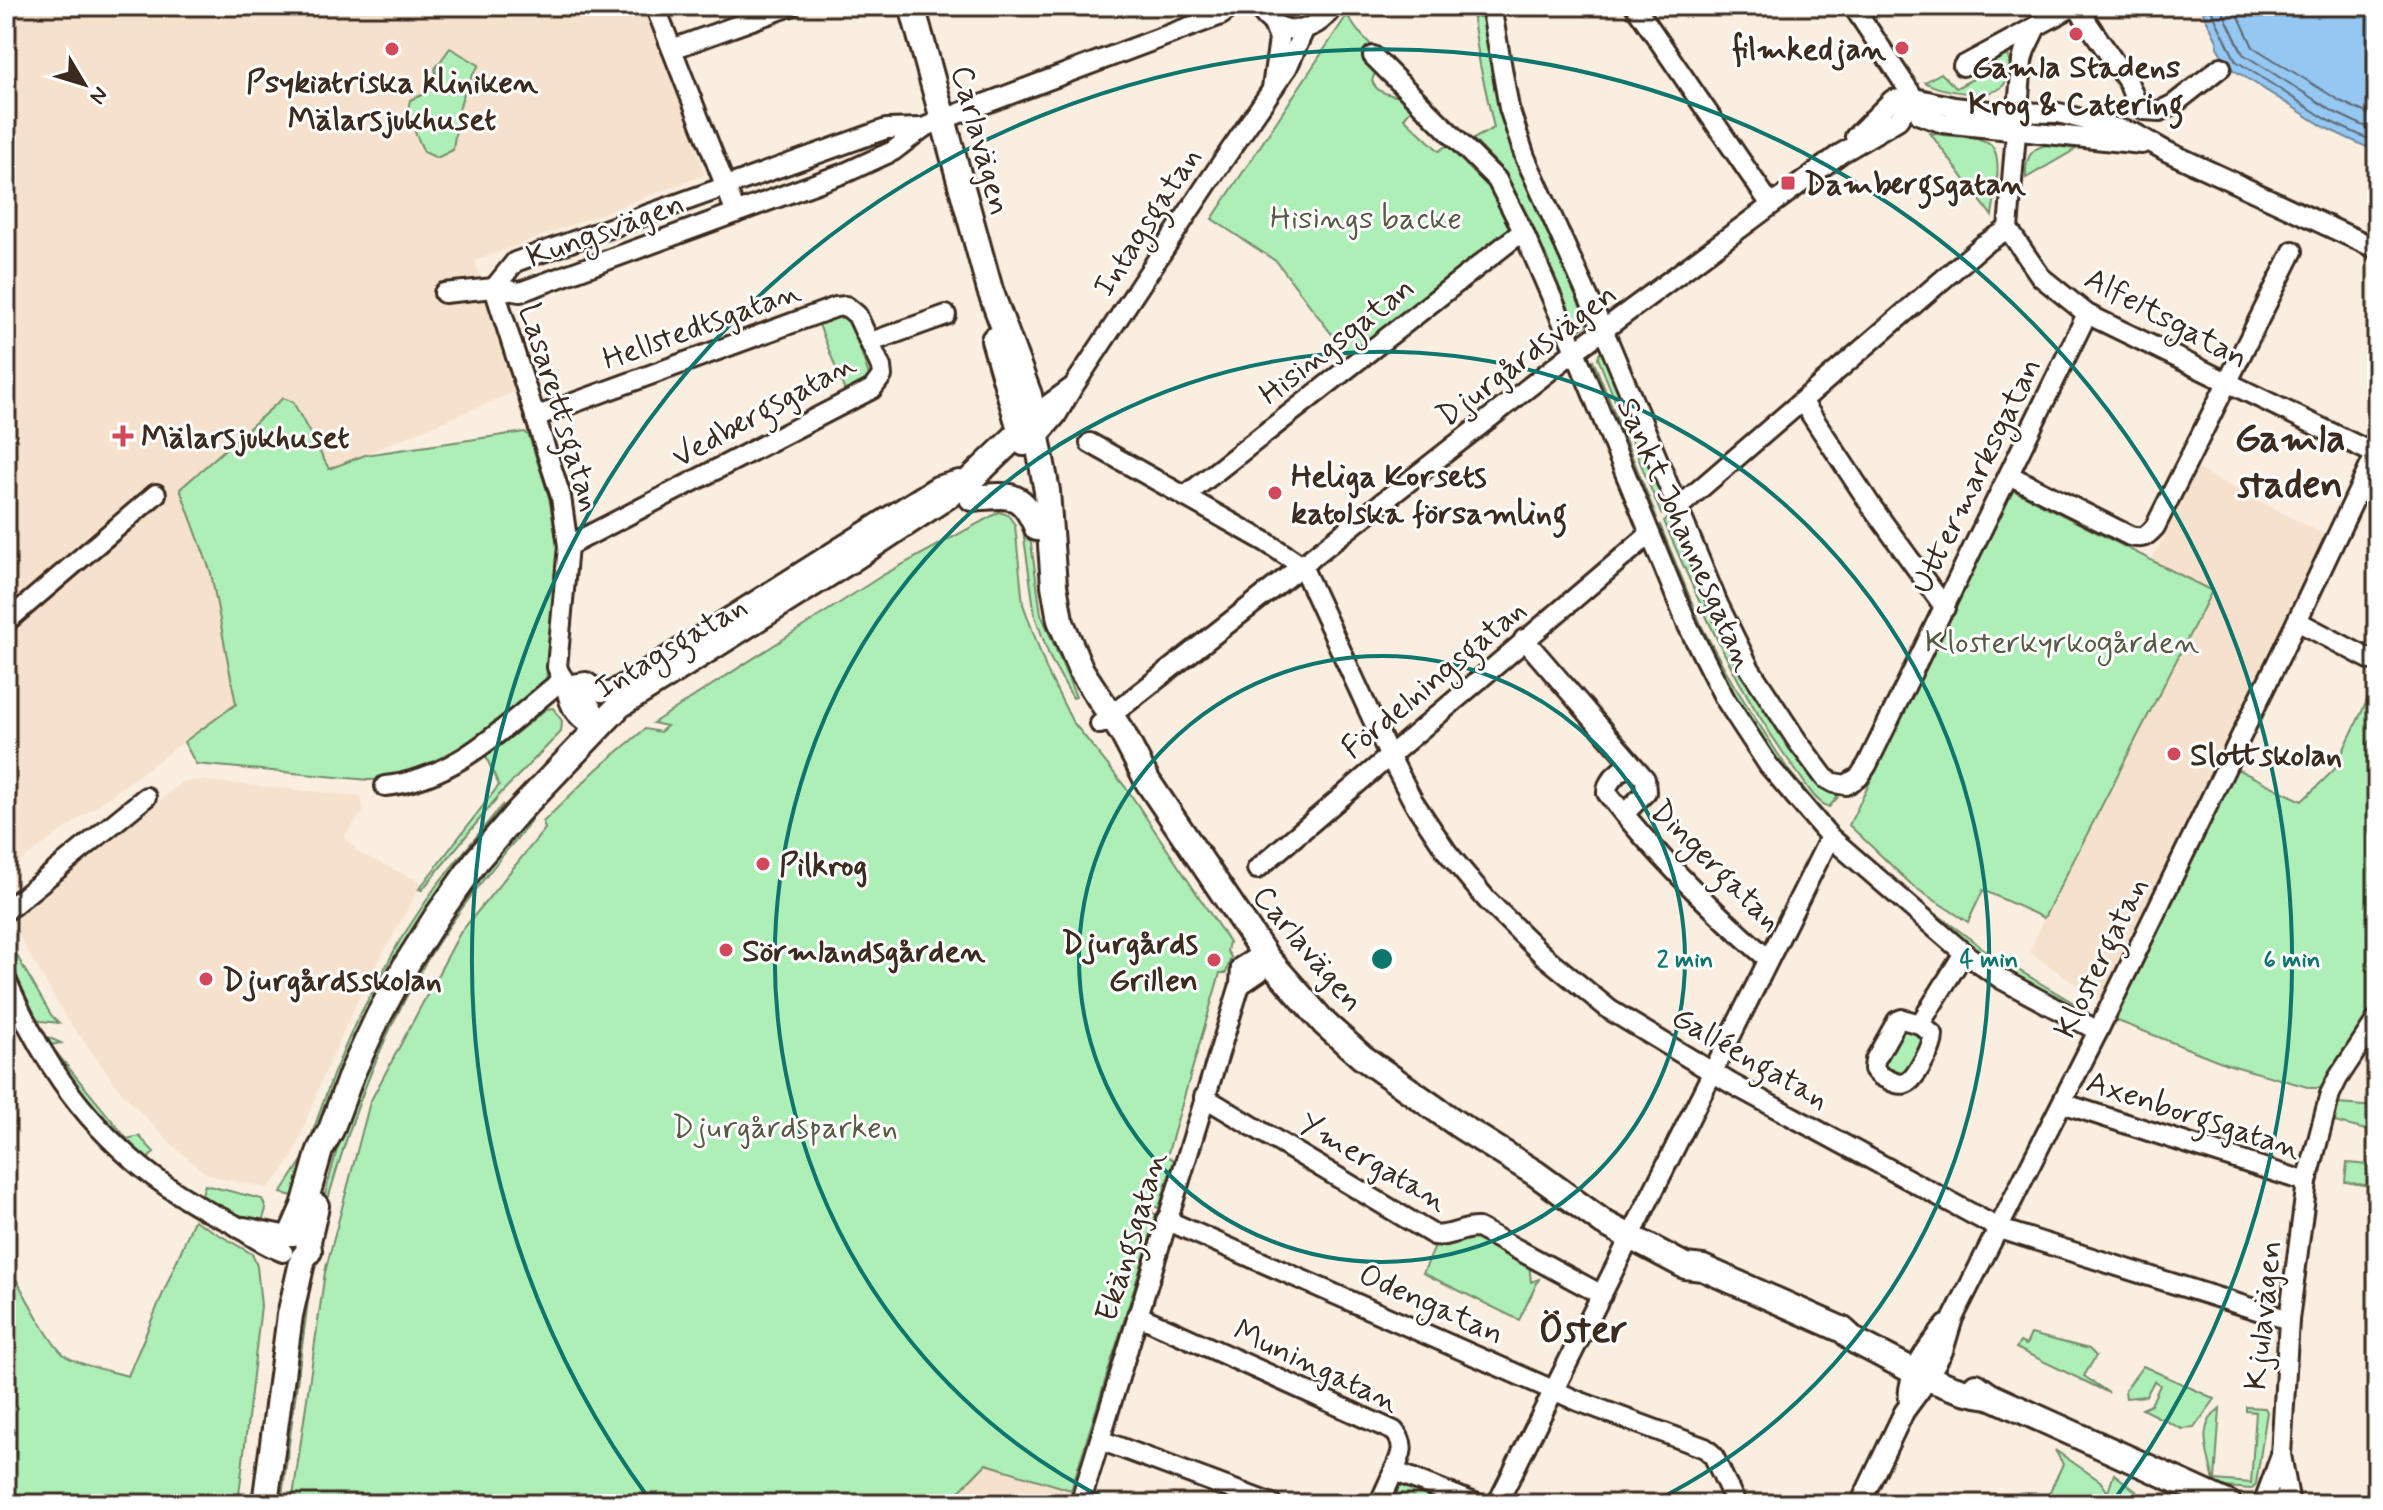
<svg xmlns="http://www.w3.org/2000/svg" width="2383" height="1510" font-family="Mynerve,sans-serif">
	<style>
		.built { fill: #f6e2cc }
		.green { fill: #aeefb8; stroke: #748c6b; stroke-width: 2 }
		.water { fill: #94c7f1; stroke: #70889d; stroke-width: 2 }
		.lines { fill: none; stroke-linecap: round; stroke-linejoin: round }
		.shore { stroke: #5f6972; stroke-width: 2 }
		.minor-casing { stroke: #3b2a1e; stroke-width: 24 }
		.major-casing { stroke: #3b2a1e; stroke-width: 30 }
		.minor { stroke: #fff; stroke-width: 18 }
		.major { stroke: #fff; stroke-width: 24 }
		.ring { fill: none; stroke: #0f766e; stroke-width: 4 }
		.poi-dot { fill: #d1495b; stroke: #fff; stroke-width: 3 }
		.labels { text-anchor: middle; stroke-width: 6; stroke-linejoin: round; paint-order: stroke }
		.poi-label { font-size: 32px; font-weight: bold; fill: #3b2a1e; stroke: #fff; text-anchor: start }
		.street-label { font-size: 32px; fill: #3b2a1e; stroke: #fff }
		.park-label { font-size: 32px; fill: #585b44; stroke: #fff }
		.district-label { font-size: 40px; font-weight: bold; fill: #3b2a1e; stroke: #fff }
		.centre { fill: #0f766e; stroke: #fff; stroke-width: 4 }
		.ring-label { font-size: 24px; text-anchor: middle; font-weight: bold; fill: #0f766e; stroke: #fff; stroke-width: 6; stroke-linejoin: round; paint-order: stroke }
	</style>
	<rect width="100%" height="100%" fill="#faeee1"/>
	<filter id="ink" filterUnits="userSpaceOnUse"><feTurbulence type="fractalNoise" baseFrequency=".0125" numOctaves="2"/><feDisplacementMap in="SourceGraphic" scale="16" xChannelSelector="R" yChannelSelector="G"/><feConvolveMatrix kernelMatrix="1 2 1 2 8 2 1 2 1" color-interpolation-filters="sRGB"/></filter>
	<g filter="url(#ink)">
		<g class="built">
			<path d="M6 6H650L705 175 475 261 517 391 329 469 293 402 200 544 211 573 236 704 6 872Z"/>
			<path d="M2197 469 2326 535 2101 1002 2029 952 2044 918 2212 591 2152 560Z"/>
			<path d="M196 780 361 796 364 811 344 837 358 852 422 883 360 995 321 1082 292 1158 269 1188 222 1179 204 1172 172 1145 123 1094 67 1019 16 931 17 917 182 782Z"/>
			<path d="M986 1464 1071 1490 1067 1504H947Z"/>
		</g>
		<g class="green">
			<path d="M1471 6H1482L1487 13 1495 72 1588 318 1586 325 1575 334 1533 231 1506 173 1473 139 1494 128 1480 65Z"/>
			<path d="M1347 15 1357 30 1373 47 1371 48 1376 70 1372 81C1380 100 1402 92 1416 104L1404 118 1439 151 1450 143 1489 180 1513 228 1349 357 1277 262 1212 219Z"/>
			<path d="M450 48 479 65C458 96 458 115 453 150L437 158 424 152 407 115 410 100C425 94 442 89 435 69Z"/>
			<path d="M2008 51C2009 61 2011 74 2005 83 1995 101 1940 92 1925 82L1941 73 1956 88 1988 71 1985 63Z"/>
			<path d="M1930 133C1947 137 1972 135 1987 142 2006 151 1994 198 1992 216Z"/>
			<path d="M2050 145 2076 149 2026 178C2025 160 2030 146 2050 145Z"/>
			<path d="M837 313 848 314 871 381 846 394 818 322Z"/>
			<path d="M1608 348 1671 506 1661 514 1598 358 1599 354Z"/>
			<path d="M1593 360 1657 518 1652 522 1588 367Z"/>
			<path d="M283 398 293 402 329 469 365 455 525 432 529 436 549 497 558 549 546 681 543 686 446 760 391 779 369 780 196 764 184 742 236 704 211 573 180 489Z"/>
			<path d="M2013 490 2212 591 2044 918 1983 890 1968 922 1914 887 1849 825Z"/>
			<path d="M999 512 1008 515 1015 525 1023 604 1047 671 1072 721 1127 789 1229 942 1227 951 1231 957 1226 973H1220L1167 1156 1174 1160 1159 1208 1153 1206 1151 1212 1157 1215 1071 1490 986 1464 947 1504H292L325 1272 370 1102 460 933 545 829 543 822 597 769 645 729 660 732 667 726 653 723 883 575Z"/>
			<path d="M1673 514 1820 780 1838 797 1829 807C1815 802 1806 784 1797 772 1737 691 1703 612 1664 521Z"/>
			<path d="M1027 515 1041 614 1076 697 1073 698 1050 658 1035 616 1022 523Z"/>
			<path d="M1660 525 1702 627 1732 682 1789 771 1832 822V829C1792 785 1755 738 1726 686 1698 635 1677 581 1656 528Z"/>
			<path d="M2377 680V1002L2321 1088H2311L2227 1064 2115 1020 2237 769 2302 801 2334 770Z"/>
			<path d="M553 708 562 721 561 732 501 793 422 890 419 889 499 785 486 757 546 709Z"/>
			<path d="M503 804 488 830 467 857 301 1198 281 1193 303 1159 333 1075 355 1024 399 942 436 886Z"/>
			<path d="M532 817C528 829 512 843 503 855 479 885 455 916 434 949 384 1028 352 1114 327 1203L323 1202 346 1116 381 1032 435 936 513 831Z"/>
			<path d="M1837 834H1841L1904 890 1988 952 2087 1011 2084 1018 2000 973Z"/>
			<path d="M6 937 51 1015 59 1023 41 1021 33 1017 6 956Z"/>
			<path d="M1904 1025 1926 1038 1907 1078 1884 1070 1879 1060Z"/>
			<path d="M45 1036 61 1043 50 1045 127 1139 139 1136 154 1152 148 1159C103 1127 73 1085 44 1039Z"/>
			<path d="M2338 1104 2377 1107V1133L2335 1122Z"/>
			<path d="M2347 1163 2369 1165 2377 1168V1187L2345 1182Z"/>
			<path d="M205 1185 262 1199 266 1209 262 1222 237 1214 204 1199 202 1194Z"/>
			<path d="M320 1215 324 1216 310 1286 281 1504H275L299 1336Z"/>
			<path d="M194 1220 252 1254 257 1266 261 1306 238 1504H6V1262C19 1282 50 1347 67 1357 82 1366 111 1371 128 1376Z"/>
			<path d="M1466 1235 1479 1238 1529 1264 1531 1282 1539 1279 1519 1320 1423 1273 1434 1249 1431 1241 1440 1245Z"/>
			<path d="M2031 1334 2089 1349 2096 1356 2084 1376 2109 1393 2016 1348 2020 1342 2026 1345Z"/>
			<path d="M2143 1366 2215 1399 2194 1428 2182 1429 2142 1409 2151 1405 2160 1385 2154 1381 2146 1396 2126 1398 2125 1390Z"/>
			<path d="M2246 1407 2265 1408 2267 1412 2256 1484 2251 1489 2225 1487 2214 1483C2211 1457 2193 1429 2220 1408L2215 1480 2251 1483 2256 1412 2246 1411Z"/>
			<path d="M2055 1450 2100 1481 2108 1492 2114 1474 2152 1504H2086L2074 1497 2057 1504H2044L2063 1464Z"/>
			<path d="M1406 1480 1463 1504H1389L1398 1483Z"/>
		</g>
		<path class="water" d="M2200 6H2377V152L2326 128 2229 67 2217 47V41Z"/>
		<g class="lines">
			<g class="shore">
				<path d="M2209 6 2236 61 2329 121 2377 143"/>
				<path d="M2220 6 2243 54 2334 112 2377 132"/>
				<path d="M2234 6 2253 47 2340 101 2377 118"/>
			</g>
			<defs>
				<g id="minor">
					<path d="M655 6 736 213"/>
					<path d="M1258 6C1276 38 1315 37 1333 6"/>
					<path d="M1491 6 1509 108 1525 157 1609 343 1718 604 1750 669 1798 742 1825 778 1834 783 1846 785 1859 777 1867 765 2087 314"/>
					<path d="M1635 6 1771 205"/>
					<path d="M1853 6 1914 98 1920 115 1943 123 2142 144"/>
					<path d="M2076 6 2128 82 2137 104 2144 110 2160 111 2174 104 2221 67"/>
					<path d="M2036 27 2025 50 2022 61 2008 229 2041 277 2087 314 2377 455"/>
					<path d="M672 49 791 6"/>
					<path d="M1373 56 1497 180 1523 231 1575 351 1688 626 1725 699 1769 766 1830 837 1964 953 2001 979 2098 1031"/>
					<path d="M1963 66 2074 6"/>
					<path d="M1272 88 1279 39 1273 24"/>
					<path d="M1855 137 1892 100 1914 98 1954 107 1998 112 2059 113 2134 133 2166 151 2377 249"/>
					<path d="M494 288 561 497 568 546 557 667C566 692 596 700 601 727 578 723 568 707 566 685"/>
					<path d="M494 288 515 262 886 129 923 128"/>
					<path d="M444 293 494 288 520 292 847 172 893 151 923 128 944 119 1221 15 1233 6"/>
					<path d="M871 342 946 315"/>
					<path d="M1802 401 1872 507 1945 608"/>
					<path d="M535 417 836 307 846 306 857 315 881 367 882 376 872 389 568 546"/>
					<path d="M1034 419 1049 404 1071 388"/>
					<path d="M1038 437 1056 416 1073 387 1207 184 1287 68 1304 30"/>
					<path d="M1090 443 1266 542 1302 566 1389 755 1413 801 1447 852 1487 900 1543 955 1610 1010 1732 1084 2000 1229 2289 1320"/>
					<path d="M2009 475 2130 536C2143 539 2146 537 2155 527L2293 251"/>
					<path d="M1185 496 1523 231"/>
					<path d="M1679 507 1983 245 2008 229"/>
					<path d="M2297 621 2371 660"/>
					<path d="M6 622 156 494"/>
					<path d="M1524 639 1645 779 1646 792 1624 814"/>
					<path d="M566 685 586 682 601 692H611L937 486 959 480 967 483"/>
					<path d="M1100 724 1575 351 1840 154 1898 120 1914 98"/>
					<path d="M1630 763C1621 771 1606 780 1607 793 1655 854 1709 908 1768 959"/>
					<path d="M385 786C457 779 508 723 562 680"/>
					<path d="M1257 869 1650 534"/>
					<path d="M6 911 146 797"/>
					<path d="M6 979C39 1055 77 1114 141 1167 158 1181 178 1194 197 1205 209 1213 223 1218 235 1225 253 1237 263 1244 283 1252"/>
					<path d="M1240 985 1259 972 1267 958"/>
					<path d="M1920 1024 1933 1035C1933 1046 1927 1054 1922 1064 1913 1079 1907 1090 1889 1080 1882 1077 1878 1075 1874 1069L1875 1060 1897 1021 1902 1019 1920 1024 1964 953"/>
					<path d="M1204 1097 1434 1235C1449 1238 1462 1227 1478 1228L1602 1295"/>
					<path d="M2062 1103 2307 1182"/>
					<path d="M1166 1220 1578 1401 1705 1448 1713 1455 1736 1504"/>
					<path d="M244 1227 288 1236"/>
					<path d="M1137 1315 1394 1431C1407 1445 1401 1456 1394 1471L1477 1504"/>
					<path d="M1909 1403C1905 1375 1928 1346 1946 1325"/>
					<path d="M1100 1440 1272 1504"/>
					<path d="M1080 1504 1240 985 1241 967 1254 959 1267 958"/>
					<path d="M1379 1504 1394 1471"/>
					<path d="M1497 1504 1830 837"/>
					<path d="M1860 1504 1904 1412 1921 1389 1943 1351 1953 1318 2098 1031 2297 621 2377 451"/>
					<path d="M2263 1504 2280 1458"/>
					<path d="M2290 1504 2281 1455 2289 1320 2307 1182 2330 1094 2338 1078 2377 1019"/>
				</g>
				<g id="major">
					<path d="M912 6 990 290 1029 395 1047 491 1054 585 1060 620 1081 670 1123 734 1148 782 1267 958 1325 1024 1362 1057 1460 1126 1535 1173 1604 1223 1685 1266 1703 1268 1843 1330 1855 1341C1896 1361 1944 1392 1990 1396"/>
					<path d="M994 340 1024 443"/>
					<path d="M972 498C1009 495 1021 490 1037 528"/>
					<path d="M292 1233 304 1206 320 1150 331 1130 352 1073 378 1017 406 965 437 916 476 861 517 813 620 705 852 559 967 483 1034 419"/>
					<path d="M1976 1386 1990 1396 2229 1504"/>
					<path d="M265 1504 290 1315 303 1258 309 1251 308 1241 316 1206"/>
					<path d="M2273 1504H2284"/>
				</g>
			</defs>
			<use href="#minor" class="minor-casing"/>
			<use href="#major" class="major-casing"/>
			<use href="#minor" class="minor"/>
			<use href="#major" class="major"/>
		</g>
	</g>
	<g class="ring">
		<circle cx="1382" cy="959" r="303"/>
		<path d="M1111 1502A607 607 0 1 1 1653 1502"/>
		<path d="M650 1500A910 910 0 1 1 2114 1500"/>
	</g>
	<g class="poi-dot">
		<circle cx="2076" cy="34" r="8"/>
		<circle cx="1902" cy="48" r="8"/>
		<circle cx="392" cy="49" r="8"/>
		<rect x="1780" y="175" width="16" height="16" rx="4"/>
		<path d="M119 424h8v8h8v8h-8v8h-8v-8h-8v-8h8z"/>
		<circle cx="1275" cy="493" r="8"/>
		<circle cx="2174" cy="754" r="8"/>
		<circle cx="763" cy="864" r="8"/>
		<circle cx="726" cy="950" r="8"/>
		<circle cx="1214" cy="960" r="8"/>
		<circle cx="206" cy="979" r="8"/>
	</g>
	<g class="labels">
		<g class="poi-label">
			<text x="1886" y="59" text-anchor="end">filmkedjan</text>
			<text x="2076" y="77" text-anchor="middle">Gamla Stadens<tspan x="2076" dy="37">Krog &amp; Catering</tspan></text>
			<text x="392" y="92" text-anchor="middle">Psykiatriska kliniken<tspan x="392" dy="37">Mälarsjukhuset</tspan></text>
			<text x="1804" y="194">Dambergsgatan</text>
			<text x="141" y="447">Mälarsjukhuset</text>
			<text x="1291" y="486">Heliga Korsets<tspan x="1291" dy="37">katolska församling</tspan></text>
			<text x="2190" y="765">Slottskolan</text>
			<text x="779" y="875">Pilkrog</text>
			<text x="1198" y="953" text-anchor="end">Djurgårds<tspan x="1198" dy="37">Grillen</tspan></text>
			<text x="742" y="961">Sörmlandsgården</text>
			<text x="222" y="990">Djurgårdsskolan</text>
		</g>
		<g class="street-label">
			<text transform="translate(982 140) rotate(75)" y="11">Carlavägen</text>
			<text transform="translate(1146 221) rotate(-57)" y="11">Intagsgatan</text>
			<text transform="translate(605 229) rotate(-20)" y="11">Kungsvägen</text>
			<text transform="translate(2167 317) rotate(28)" y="11">Alfeltsgatan</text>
			<text transform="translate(701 324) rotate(-20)" y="11">Hellstedtsgatan</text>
			<text transform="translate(1336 340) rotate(-38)" y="11">Hisingsgatan</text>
			<text transform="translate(1526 354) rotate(-37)" y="11">Djurgårdsvägen</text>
			<text transform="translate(561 407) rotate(73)" y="11">Lasarettsgatan</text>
			<text transform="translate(763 409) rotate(-29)" y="11">Vedbergsgatan</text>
			<text transform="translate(1975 475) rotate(-64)" y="11">Uttermarksgatan</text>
			<text transform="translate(1687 534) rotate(66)" y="11">Sankt Johannesgatan</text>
			<text transform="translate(670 646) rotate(-31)" y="11">Intagsgatan</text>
			<text transform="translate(1433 678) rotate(-40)" y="11">Fördelningsgatan</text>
			<text transform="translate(1717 865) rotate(45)" y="11">Dingergatan</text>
			<text transform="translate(1309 948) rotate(50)" y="11">Carlavägen</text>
			<text transform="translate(2100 957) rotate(-64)" y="11">Klostergatan</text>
			<text transform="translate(1751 1057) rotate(30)" y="11">Galléengatan</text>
			<text transform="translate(2194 1114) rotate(18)" y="11">Axenborgsgatan</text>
			<text transform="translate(1374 1161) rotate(30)" y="11">Ymergatan</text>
			<text transform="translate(1130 1236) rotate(-73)" y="11">Ekängsgatan</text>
			<text transform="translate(1432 1303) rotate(24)" y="11">Odengatan</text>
			<text transform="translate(2262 1315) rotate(-84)" y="11">Kjulavägen</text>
			<text transform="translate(1317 1365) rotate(25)" y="11">Muningatan</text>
		</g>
		<g class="park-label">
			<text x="1366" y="228">Hisings backe</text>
			<text x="2062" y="652">Klosterkyrkogården</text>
			<text x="785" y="1137">Djurgårdsparken</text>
		</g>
		<g class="district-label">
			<text x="2290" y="451">Gamla<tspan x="2290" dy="46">staden</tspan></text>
			<text x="1583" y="1342">Öster</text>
		</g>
	</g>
	<circle cx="1382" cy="959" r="12" class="centre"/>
	<g class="ring-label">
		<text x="1685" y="967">2 min</text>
		<text x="1989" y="967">4 min</text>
		<text x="2292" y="967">6 min</text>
	</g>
	<rect width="2383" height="1510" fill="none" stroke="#fff" stroke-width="32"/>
	<rect x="16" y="16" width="2351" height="1478" fill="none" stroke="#3b2a1e" stroke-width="3" filter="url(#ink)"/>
	<g transform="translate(84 84) rotate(128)" stroke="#ffffff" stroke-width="6" paint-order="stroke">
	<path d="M0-6L14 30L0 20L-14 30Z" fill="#3b2a1e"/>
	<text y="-12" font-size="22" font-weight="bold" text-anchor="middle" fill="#3b2a1e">N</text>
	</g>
</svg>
